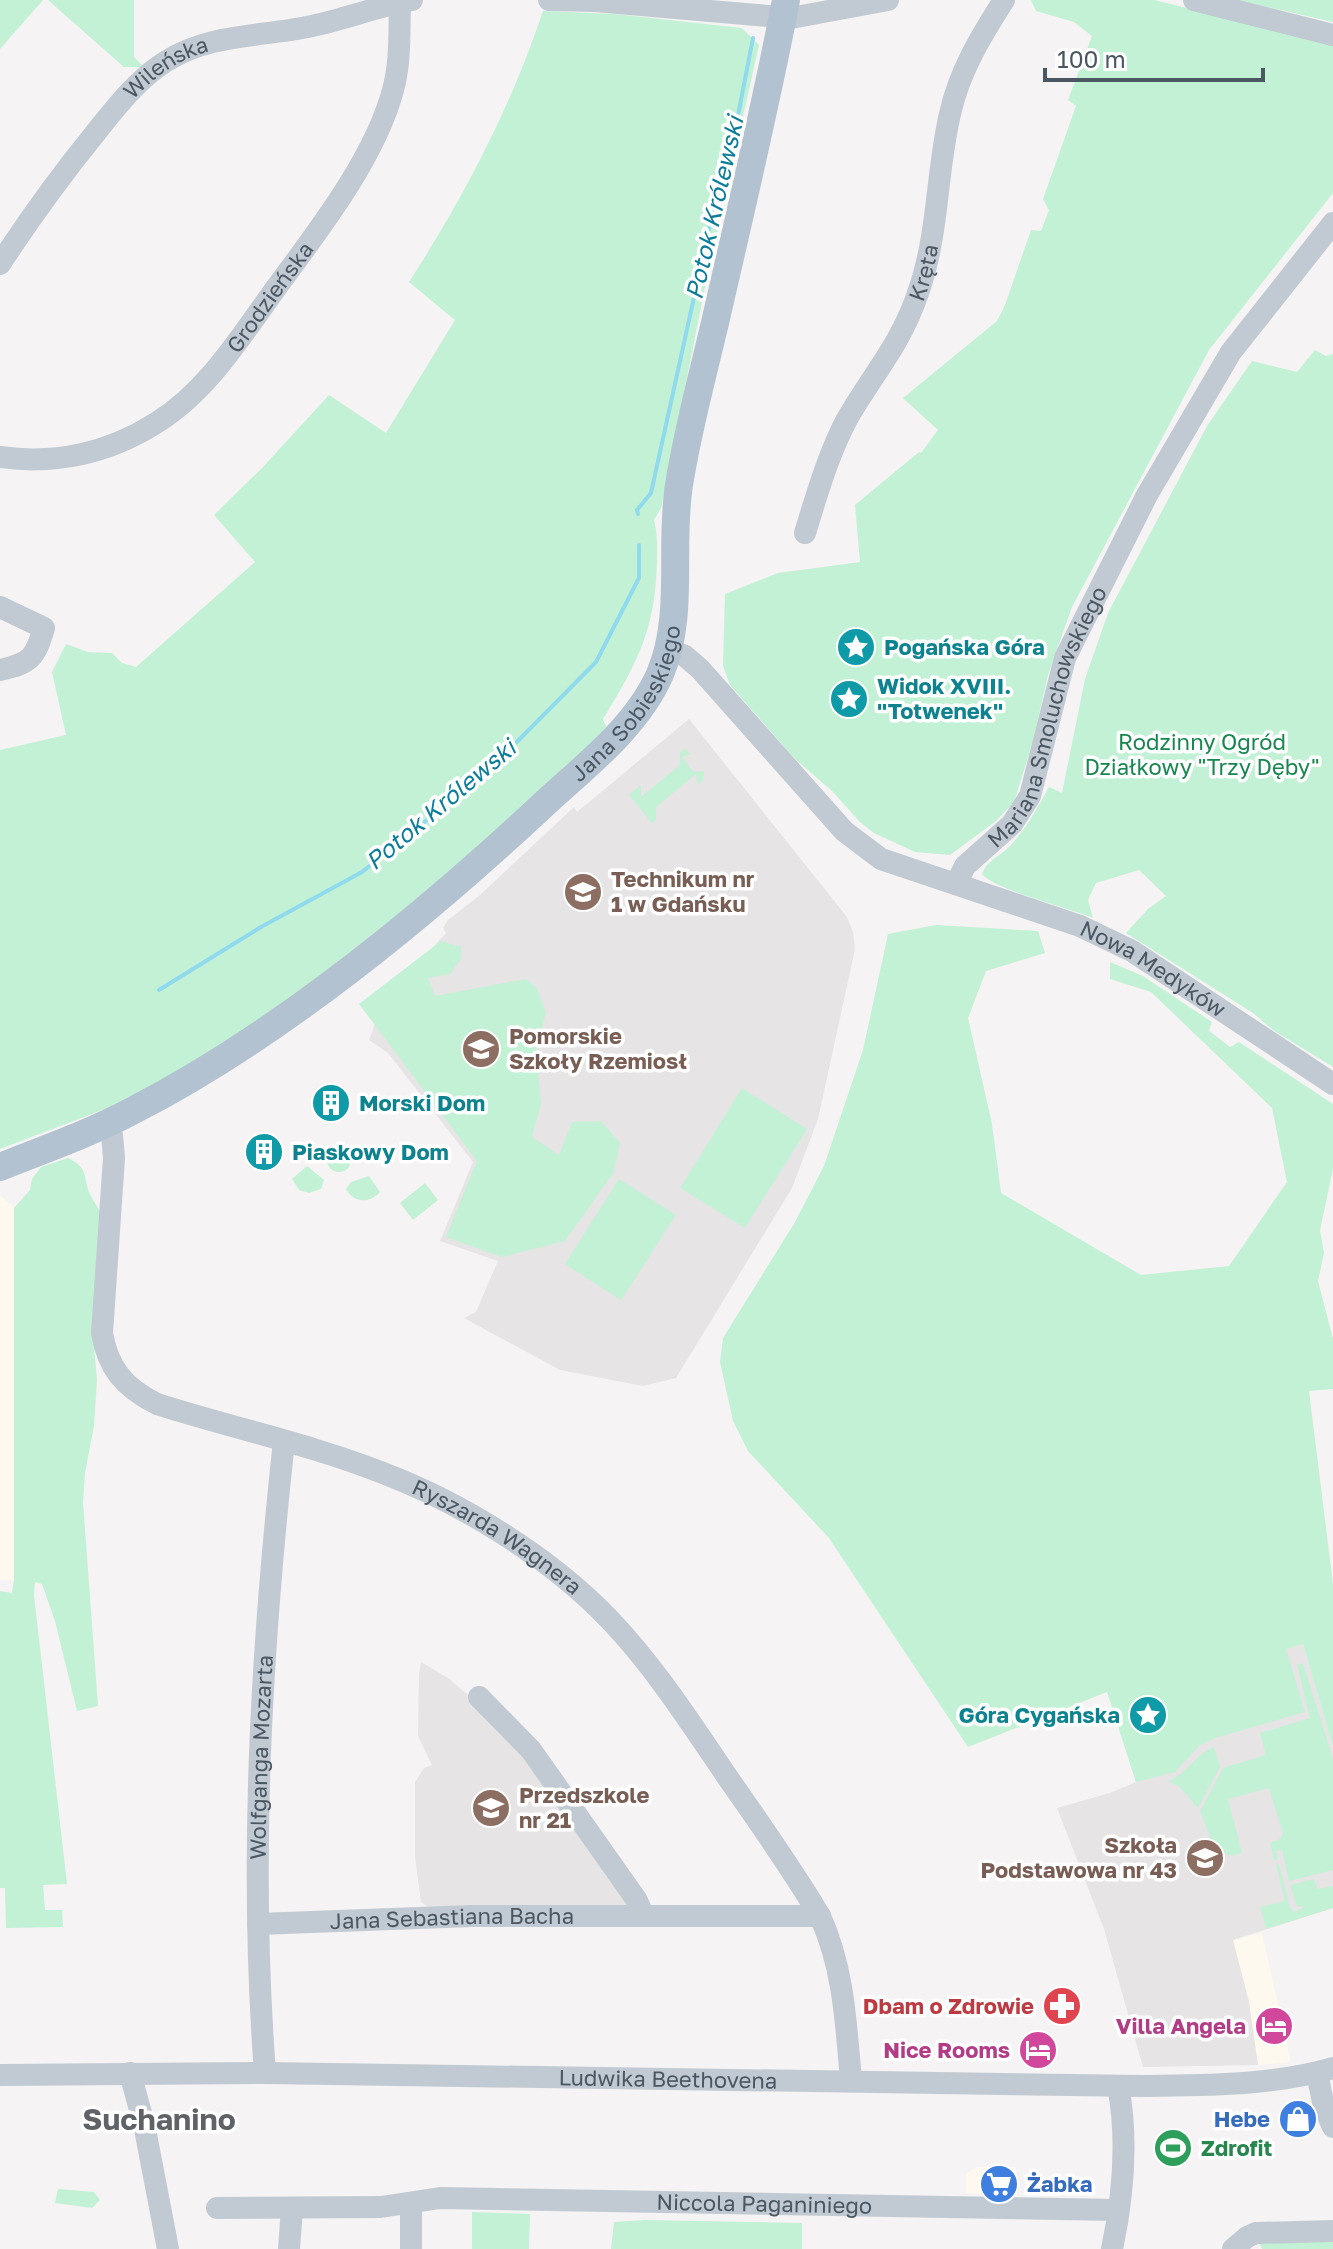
<svg xmlns="http://www.w3.org/2000/svg" width="1333" height="2249" font-family="'Golos Text',sans-serif">
	<style>
		.commercial { fill: #fdf9ef }
		.education { fill: #e6e4e5 }
		.green { fill: #c3f1d5 }
		.lines { fill: none; stroke-linecap: round; stroke-linejoin: round }
		.stream { stroke: #90daee; stroke-width: 4 }
		.minor { stroke: #c1cad2; stroke-width: 22 }
		.major { stroke: #b3c2d1; stroke-width: 28 }
		.labels { text-anchor: middle; stroke-width: 7; stroke-linejoin: round; paint-order: stroke }
		.street-label { font-size: 22px; fill: #4a5661; stroke: #fff }
		.culture-label { font-size: 22px; font-weight: bold; fill: #0d838f; stroke: #fff; text-anchor: start }
		.park-label { font-size: 22px; fill: #17864f; stroke: #fff }
		.education-label { font-size: 22px; font-weight: bold; fill: #785e54; stroke: #fff; text-anchor: start }
		.health-label { font-size: 22px; font-weight: bold; fill: #be3a42; stroke: #fff; text-anchor: end }
		.hotel-label { font-size: 22px; font-weight: bold; fill: #b23c85; stroke: #fff; text-anchor: end }
		.shop-label { font-size: 22px; font-weight: bold; fill: #366cbe; stroke: #fff; text-anchor: end }
		.leisure-label { font-size: 22px; font-weight: bold; fill: #27864d; stroke: #fff; text-anchor: start }
		.water-label { font-size: 24px; font-style: italic; fill: #0c7c9b; stroke: #fff }
		.district-label { font-size: 30px; font-weight: bold; fill: #5f6368; stroke: #fff }
	</style>
	<rect width="100%" height="100%" fill="#f5f3f3"/>
	<g class="commercial">
		<path d="M0 1195 14 1208V1580H0Z"/>
		<path d="M1262 1933 1287 2044 1290 2062 1258 2065 1249 2002 1233 1940Z"/>
		<path d="M976 2167H1016L1014 2196 966 2193V2174Z"/>
	</g>
	<g class="education">
		<path d="M689 719 847 917 853 932 855 949 818 1119 792 1188 676 1378 643 1386 560 1370 464 1318 476 1312 498 1261 440 1241 473 1162 388 1053 369 1040 383 1002 446 933 443 928 448 920 480 895 574 807 577 812Z"/>
		<path d="M1303 1644 1333 1747V1908L1233 1940 1249 2002 1258 2065 1143 2067 1104 1929 1057 1808 1110 1793 1136 1782 1120 1732 1166 1718 1157 1686Z"/>
		<path d="M421 1662 448 1678 474 1700 512 1735 637 1910 431 1909 421 1902 415 1857V1782L424 1768 432 1765 418 1736 419 1675Z"/>
	</g>
	<g class="green">
		<path d="M0 0H43L0 49Z"/>
		<path d="M48 0H134V57L144 67H124Z"/>
		<path d="M1031 0H1154L1333 44V193L1209 350 1072 607 1048 675 1033 741 1014 802 996 821 950 855 915 852 874 833 860 822 832 791 794 758 730 685 723 666 725 594 778 573 860 562 855 505 919 452 921 453 938 430 903 398 997 321 1005 305 1031 230 1041 231 1049 210 1043 199 1076 106 1068 100 1092 36 1074 22 1036 11Z"/>
		<path d="M1237 0H1333V22Z"/>
		<path d="M543 11 615 14 742 28 759 45 706 282 661 508 654 520C658 535 657 549 657 563 655 630 637 663 603 719L606 727 587 749 438 883 270 1015 139 1096 0 1149V750L66 735 52 672 66 644 88 652 112 653 122 663 136 667 255 562 214 515 263 467 329 395 386 433 455 320 409 282C464 197 511 107 543 11Z"/>
		<path d="M1315 350 1326 356 1333 354V1067L1273 1030 1253 1013 1126 933 1148 909 1166 896 1139 870 1096 883 1088 900 1093 918C1070 908 993 889 982 874 986 861 999 857 1009 847 1026 829 1037 809 1049 787L1062 793 1085 679 1108 613 1207 426 1252 361 1297 372Z"/>
		<path d="M685 749 691 754 682 757 693 772 704 771V778L698 785 696 774 656 807V820L652 823 629 795 641 785V797L680 765V752Z"/>
		<path d="M936 925 1038 931 1045 953 986 971 968 1018 992 1124 1001 1193 1141 1275 1229 1266 1287 1182 1272 1108 1151 992 1110 979V962L1143 976 1212 1022 1209 1031 1230 1047 1239 1042 1333 1104V1169L1320 1230 1324 1253 1318 1281 1333 1339V1389L1309 1391 1333 1584V1747L1303 1644 1286 1649 1305 1712 1215 1738 1200 1745 1175 1772 1136 1782 1107 1692 968 1747 829 1538 748 1451 733 1421 720 1362 723 1338 795 1222 824 1166 863 1050 888 934Z"/>
		<path d="M441 941 461 947V959L450 974 428 978 435 996 526 979 537 988 546 1013 536 1050 541 1104 532 1137 559 1155 572 1122 601 1121 620 1143 614 1172 565 1241 502 1257 446 1237 477 1161 359 1004Z"/>
		<path d="M742 1088 807 1129 745 1228 680 1188Z"/>
		<circle cx="339" cy="1160" r="12"/>
		<path d="M68 1158C88 1168 83 1174 89 1192 92 1199 97 1206 100 1211L94 1346 97 1380 94 1426 85 1473 83 1502 98 1706 77 1711 55 1621 42 1584 35 1582 34 1595 67 1884 43 1885 45 1910H62L63 1927 6 1928 5 1888H0V1591L12 1593 14 1580V1208L30 1190 32 1179 41 1167Z"/>
		<path d="M307 1166 324 1180 321 1189 309 1193 299 1190 292 1179Z"/>
		<path d="M369 1176 380 1192C369 1204 354 1203 346 1189L351 1182Z"/>
		<path d="M619 1179 676 1215 621 1300 565 1264Z"/>
		<path d="M425 1183 438 1200 413 1220 400 1203Z"/>
		<path d="M1303 1663 1333 1759V1870L1289 1881 1282 1850 1276 1851 1278 1859 1274 1860 1270 1843 1280 1839 1283 1834 1269 1788 1228 1799 1242 1853 1231 1856 1214 1847 1200 1811 1223 1768 1266 1755 1260 1733 1310 1718 1297 1665Z"/>
		<path d="M1214 1747 1220 1767 1198 1808 1180 1787 1168 1781C1189 1773 1196 1753 1214 1747Z"/>
		<path d="M1279 1864 1290 1907 1294 1912 1304 1907 1297 1906 1290 1885 1314 1879 1317 1889 1333 1886V1908L1266 1929 1260 1907 1285 1901 1276 1865Z"/>
		<path d="M58 2189 94 2192 100 2200 92 2208 55 2203Z"/>
		<path d="M472 2212 530 2214 529 2249H472Z"/>
		<path d="M645 2220 802 2223V2249H611L614 2222Z"/>
		<path d="M1333 2236V2249H1262L1258 2239Z"/>
	</g>
	<g class="lines">
		<g class="stream">
			<path d="M638 514 637 510 651 493 713 211 728 167 753 38"/>
			<path d="M159 990 261 927 362 872 488 771 596 662 639 578V545"/>
		</g>
		<g class="minor">
			<path d="M549 0 595 1 791 18 888 0"/>
			<path d="M1194 0 1333 35"/>
			<path id="s1" d="M0 264C30 218 62 174 97 131 117 106 138 79 165 62 209 33 263 37 312 26 346 19 378 6 412 0"/>
			<path id="s2" d="M0 457C55 465 109 453 156 423 207 392 242 335 276 288 318 231 375 158 393 90 401 61 399 30 400 0"/>
			<path id="s3" d="M805 533C817 494 828 455 847 419 873 374 901 344 918 293 939 234 936 173 950 114 959 72 981 36 1004 0"/>
			<path d="M0 607 44 628C35 658 31 663 0 670"/>
			<path id="s4" d="M668 649 685 656 700 669 844 831 881 859 1080 926 1132 951 1333 1084"/>
			<path id="s5" d="M956 884 965 866 1012 824 1030 796 1065 658 1147 495 1231 352 1333 223"/>
			<path id="s6" d="M107 1124 112 1135 114 1158 102 1333C108 1369 125 1388 157 1404 232 1428 310 1444 383 1473 462 1503 551 1558 610 1620 654 1666 690 1722 726 1775 758 1821 791 1867 820 1916 844 1969 846 2024 851 2081"/>
			<path d="M479 1697 531 1750 636 1899 644 1916"/>
			<path id="s7" d="M258 1924 472 1916H820"/>
			<path d="M130 2073 144 2124 168 2249"/>
			<path id="s8" d="M265 2073C249 1861 261 1652 284 1441"/>
			<path d="M1317 2073 1324 2107 1333 2127"/>
			<path id="s9" d="M0 2075 265 2073 1142 2086C1206 2085 1270 2086 1333 2068"/>
			<path d="M411 2203V2249"/>
			<path id="s10" d="M217 2208 381 2207 440 2198 1118 2210"/>
			<path d="M289 2249 292 2208"/>
			<path d="M1112 2249C1123 2197 1128 2138 1118 2086"/>
			<path d="M1233 2249 1247 2237 1256 2233 1333 2231"/>
		</g>
		<path class="major" id="s11" d="M0 1167C45 1149 91 1133 134 1110 279 1035 424 916 543 805 584 767 637 727 660 674 685 616 669 547 679 485 688 427 704 371 717 314 741 209 766 105 786 0"/>
	</g>
	<defs>
		<symbol id="sight-disc" viewBox="-11 -11 22 22"><circle r="9.5" fill="#0f9aa8" stroke="#fff"/><path d="M0-6L1.8-2.2L6-1.7L2.9 1.2L3.7 5.4L0 3.3L-3.7 5.4L-2.9 1.2L-6-1.7L-1.8-2.2Z" fill="#fff"/></symbol>
		<symbol id="school-disc" viewBox="-11 -11 22 22"><circle r="9.5" fill="#8d6e63" stroke="#fff"/><path d="M0-5L7-2L0 1L-7-2ZM-4 1L0 2.5L4 1V4Q0 6-4 4Z" fill="#fff"/></symbol>
		<symbol id="building-disc" viewBox="-11 -11 22 22"><circle r="9.5" fill="#0f9aa8" stroke="#fff"/><path d="M-4-6H4V6H1V3H-1V6H-4ZM-2.5-4.3h1.7v1.8h-1.7ZM.8-4.3h1.7v1.8H.8ZM-2.5-1h1.7V.8h-1.7ZM.8-1h1.7V.8H.8Z" fill="#fff"/></symbol>
		<symbol id="pharmacy-disc" viewBox="-11 -11 22 22"><circle r="9.5" fill="#e0444e" stroke="#fff"/><path d="M-2-6h4v4h4v4h-4v4h-4v-4h-4v-4h4Z" fill="#fff"/></symbol>
		<symbol id="hotel-disc" viewBox="-11 -11 22 22"><circle r="9.5" fill="#d1479c" stroke="#fff"/><path d="M-6-4.5h1.5V1H6V5H4.5V3h-9V5H-6ZM-4 0a1.8 1.8 0 1 1 3.6 0ZM.5 0V-2.5h3Q6-2.5 6 0Z" fill="#fff"/></symbol>
		<symbol id="shop-disc" viewBox="-11 -11 22 22"><circle r="9.5" fill="#3f7fe0" stroke="#fff"/><path d="M-5-2.5h2.3a2.7 3.5 0 0 1 5.4 0H5L5.5 6h-11ZM-1.5-2.5h3a1.5 2.3 0 0 0-3 0Z" fill="#fff"/></symbol>
		<symbol id="stadium-disc" viewBox="-11 -11 22 22"><circle r="9.5" fill="#2e9e5b" stroke="#fff"/><path d="M0-5a6.5 5 0 1 0 0 10a6.5 5 0 1 0 0-10ZM-3.5-1.8h7v3.6h-7Z" fill="#fff"/></symbol>
		<symbol id="supermarket-disc" viewBox="-11 -11 22 22"><circle r="9.5" fill="#3f7fe0" stroke="#fff"/><path d="M-6-5.5h2.5l.6 2H6L4.5 2H-2.5L-4.4-4H-6ZM-1.5 3.2a1.3 1.3 0 1 0 .1 0ZM3 3.2a1.3 1.3 0 1 0 .1 0Z" fill="#fff"/></symbol>
	</defs>
	<g fill-rule="evenodd">
		<use href="#sight-disc" x="834" y="625" width="44" height="44"/>
		<use href="#sight-disc" x="827" y="677" width="44" height="44"/>
		<use href="#school-disc" x="561" y="870" width="44" height="44"/>
		<use href="#school-disc" x="459" y="1027" width="44" height="44"/>
		<use href="#building-disc" x="309" y="1081" width="44" height="44"/>
		<use href="#building-disc" x="242" y="1130" width="44" height="44"/>
		<use href="#sight-disc" x="1126" y="1693" width="44" height="44"/>
		<use href="#school-disc" x="469" y="1786" width="44" height="44"/>
		<use href="#school-disc" x="1183" y="1836" width="44" height="44"/>
		<use href="#pharmacy-disc" x="1040" y="1984" width="44" height="44"/>
		<use href="#hotel-disc" x="1252" y="2004" width="44" height="44"/>
		<use href="#hotel-disc" x="1016" y="2028" width="44" height="44"/>
		<use href="#shop-disc" x="1276" y="2097" width="44" height="44"/>
		<use href="#stadium-disc" x="1151" y="2126" width="44" height="44"/>
		<use href="#supermarket-disc" x="977" y="2162" width="44" height="44"/>
	</g>
	<g class="labels">
		<g class="street-label">
			<text dy="8" stroke="none"><textPath href="#s1" startOffset="260">Wileńska</textPath></text>
			<text dy="8" stroke="none"><textPath href="#s3" startOffset="288">Kręta</textPath></text>
			<text dy="8" stroke="none"><textPath href="#s2" startOffset="334">Grodzieńska</textPath></text>
			<text dy="8" stroke="none"><textPath href="#s11" startOffset="792">Jana Sobieskiego</textPath></text>
			<text dy="8" stroke="none"><textPath href="#s5" startOffset="196">Mariana Smoluchowskiego</textPath></text>
			<text dy="8" stroke="none"><textPath href="#s4" startOffset="596">Nowa Medyków</textPath></text>
			<text dy="8" stroke="none"><textPath href="#s6" startOffset="672">Ryszarda Wagnera</textPath></text>
			<text dy="8" stroke="none"><textPath href="#s8" startOffset="316">Wolfganga Mozarta</textPath></text>
			<text dy="8" stroke="none"><textPath href="#s7" startOffset="194">Jana Sebastiana Bacha</textPath></text>
			<text dy="8" stroke="none"><textPath href="#s9" startOffset="668">Ludwika Beethovena</textPath></text>
			<text dy="8" stroke="none"><textPath href="#s10" startOffset="548">Niccola Paganiniego</textPath></text>
		</g>
		<g class="culture-label">
			<text x="884" y="655">Pogańska Góra</text>
			<text x="877" y="694">Widok XVIII.<tspan x="877" dy="25">"Totwenek"</tspan></text>
			<text x="359" y="1111">Morski Dom</text>
			<text x="292" y="1160">Piaskowy Dom</text>
			<text x="1120" y="1723" text-anchor="end">Góra Cygańska</text>
		</g>
		<g class="park-label">
			<text x="1202" y="750">Rodzinny Ogród<tspan x="1202" dy="25">Działkowy "Trzy Dęby"</tspan></text>
		</g>
		<g class="education-label">
			<text x="611" y="887">Technikum nr<tspan x="611" dy="25">1 w Gdańsku</tspan></text>
			<text x="509" y="1044">Pomorskie<tspan x="509" dy="25">Szkoły Rzemiosł</tspan></text>
			<text x="519" y="1803">Przedszkole<tspan x="519" dy="25">nr 21</tspan></text>
			<text x="1177" y="1853" text-anchor="end">Szkoła<tspan x="1177" dy="25">Podstawowa nr 43</tspan></text>
		</g>
		<g class="health-label">
			<text x="1034" y="2014">Dbam o Zdrowie</text>
		</g>
		<g class="hotel-label">
			<text x="1246" y="2034">Villa Angela</text>
			<text x="1010" y="2058">Nice Rooms</text>
		</g>
		<g class="shop-label">
			<text x="1270" y="2127">Hebe</text>
			<text x="1027" y="2192" text-anchor="start">Żabka</text>
		</g>
		<g class="leisure-label">
			<text x="1201" y="2156">Zdrofit</text>
		</g>
		<g class="water-label">
			<text transform="translate(715 208) rotate(-77)" y="8">Potok Królewski</text>
			<text transform="translate(441 805) rotate(-40)" y="8">Potok Królewski</text>
		</g>
		<g class="district-label">
			<text x="159" y="2130">Suchanino</text>
		</g>
	</g>
	<path d="M1045 68v12h218v-12" fill="none" stroke="#4a5661" stroke-width="4"/>
	<text x="1057" y="68" font-size="24" fill="#4a5661" stroke="#ffffff" stroke-width="6" paint-order="stroke">100 m</text>
</svg>
